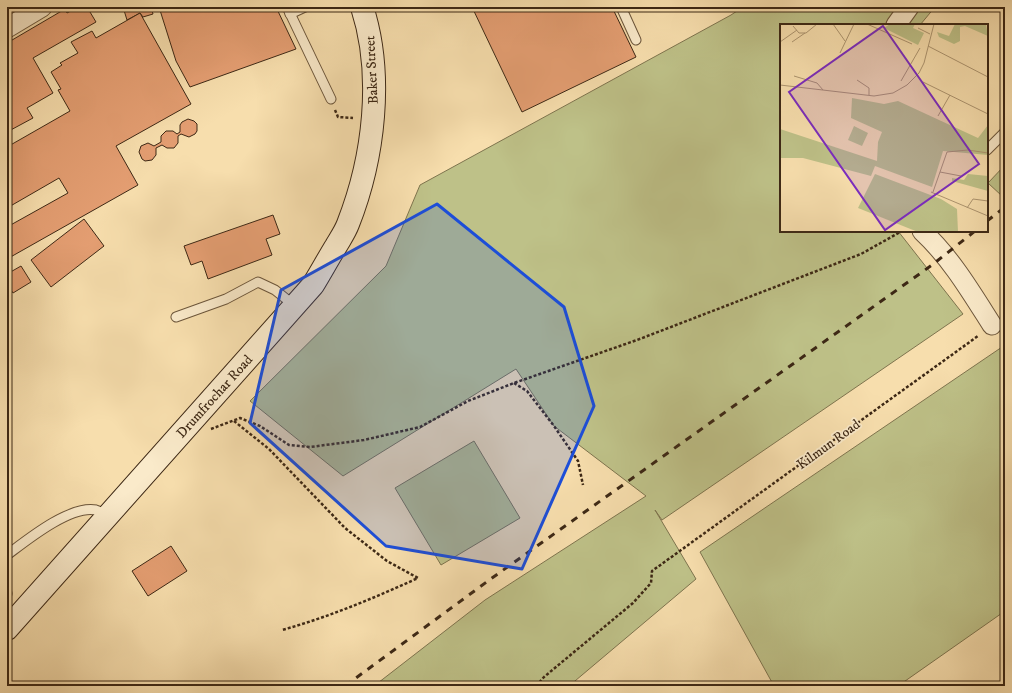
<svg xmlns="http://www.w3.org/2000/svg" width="1012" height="693" font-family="'IM FELL DW Pica',serif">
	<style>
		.green { fill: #bec188; stroke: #7e744e }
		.building { fill: #e49e72; stroke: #3d2815 }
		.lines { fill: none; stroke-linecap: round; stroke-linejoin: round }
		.lane-casing { stroke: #6c563b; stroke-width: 11 }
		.street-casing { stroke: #6c563b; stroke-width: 21 }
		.secondary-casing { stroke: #3d2815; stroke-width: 24 }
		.path { stroke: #3d2815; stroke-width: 2.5; stroke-dasharray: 3 2; stroke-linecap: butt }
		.lane { stroke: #faeaca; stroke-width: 9 }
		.street { stroke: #faeaca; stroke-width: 19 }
		.secondary { stroke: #faeaca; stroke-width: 22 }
		.rail { stroke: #3d2815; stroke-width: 3; stroke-dasharray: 7 7; stroke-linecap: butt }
		.marked { fill: #1d4ed8; fill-opacity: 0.2; stroke: #1d4ed8; stroke-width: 3; stroke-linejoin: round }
		.labels { text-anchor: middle; stroke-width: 3.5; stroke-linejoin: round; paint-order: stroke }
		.street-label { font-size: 14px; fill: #3d2815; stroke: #faeaca }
		.inset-road { fill: none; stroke: #ad9570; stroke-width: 1 }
		.view { fill: #7b2cbf; fill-opacity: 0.15; stroke: #7b2cbf; stroke-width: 2 }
		.inset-edge { fill: none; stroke: #3d2815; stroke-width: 2 }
	</style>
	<rect width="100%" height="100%" fill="#f7dead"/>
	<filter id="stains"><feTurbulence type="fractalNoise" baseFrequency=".005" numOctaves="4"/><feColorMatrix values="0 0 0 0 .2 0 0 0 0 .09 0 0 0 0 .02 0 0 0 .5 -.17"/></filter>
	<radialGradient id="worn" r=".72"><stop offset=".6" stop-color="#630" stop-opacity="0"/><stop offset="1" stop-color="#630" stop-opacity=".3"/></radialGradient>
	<g class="green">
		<path d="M743 7H935L920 25H781V231H898L963 314 662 520 655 510 696 579 569 686H374L485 600 646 496 554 426 516 369 343 476 250 401 386 266 420 185 731 15Z"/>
		<path d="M1005 165V194L1002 196 988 183Z"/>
		<path d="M1005 345V611L898 686H774L700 552Z"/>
		<path d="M474 441 520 518 441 565 395 488Z"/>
	</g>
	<g class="building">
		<path d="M78 7H87L96 22 33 58 53 93 27 108 33 118 7 132V43L65 9 67 13Z"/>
		<path d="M123 7H151L153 14 143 17 140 13 127 20Z"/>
		<path d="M159 7H276L296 49 190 87 176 61Z"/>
		<path d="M472 7H612L636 57 522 112Z"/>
		<path d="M140 13 191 104 116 146 138 185 7 259V227L68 193 59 178 7 208V147L70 111 58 90 61 89 51 72 62 65 60 63 78 53 71 42 92 31 96 38Z"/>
		<path d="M188 119 194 121 197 124V131L195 134 189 137 181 134 178 136V143L174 148H167L162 145 156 148V155L152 160 145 161 142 159 139 152 141 146 148 143 154 146 161 142V136L166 131H173L177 134 180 132V125L182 122Z"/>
		<path d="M273 215 280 234 266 239 272 255 208 279 202 261 191 265 184 246Z"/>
		<path d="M84 219 104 246 51 287 31 260Z"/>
		<path d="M21 266 31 282 13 293 7 283V274Z"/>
		<path d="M171 546 187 571 148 596 132 571Z"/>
	</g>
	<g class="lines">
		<defs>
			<g id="lane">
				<path d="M287 7 331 99"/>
				<path d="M621 7 636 40"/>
				<path d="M290 14 305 7"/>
				<path d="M987 150 1005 132"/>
				<path d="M176 317 226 299 258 282 275 290 295 306"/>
				<path d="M7 555C27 540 70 505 96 510 100 511 104 514 107 516"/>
				<path d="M7 593V594"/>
			</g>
			<g id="street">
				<path d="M896 25 909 7"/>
				<path d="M7 28 42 7"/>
				<path d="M922 231C951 258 971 292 992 325"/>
			</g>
			<path id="secondary" d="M7 629 313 285C321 272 328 259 336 246 340 239 345 232 348 224 374 158 384 75 362 7"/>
		</defs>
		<use href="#lane" class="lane-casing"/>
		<use href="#street" class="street-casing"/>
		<use href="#secondary" class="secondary-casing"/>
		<g class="path">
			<path d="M335 110 338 117 353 118"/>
			<path d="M514 383 527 391 554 426 578 461 583 485"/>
			<path d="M234 421 269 449 345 528 387 561 418 578C374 598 329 617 282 630"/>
			<path d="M211 429 240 418 260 426 289 445 310 447 364 440 420 427 468 401 514 383 637 340 861 254 902 231"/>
			<path d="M536 686 544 677 633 603 651 583 652 571 978 336"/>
		</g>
		<use href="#lane" class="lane"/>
		<use href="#street" class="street"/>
		<use href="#secondary" class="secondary"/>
		<g class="rail">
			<path d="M987 221 1005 207"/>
			<path d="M345 686 492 578 932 265 975 231"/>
		</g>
	</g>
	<path class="marked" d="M437 204 564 307 594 406 522 569 386 546 250 423 281 290Z"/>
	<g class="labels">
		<g class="street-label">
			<text transform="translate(371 70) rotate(-93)" y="5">Baker Street</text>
			<text transform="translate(214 396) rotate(-48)" y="5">Drumfrochar Road</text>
			<text transform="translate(828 444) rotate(-36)" y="5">Kilmun Road</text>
		</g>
	</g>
	<g transform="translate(780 24)">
		<rect width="208" height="208" fill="#f7dead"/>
		<path d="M110 0H135L133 4 144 9 138 21 104 4ZM175 0H206L208 12 185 2 180 3V17L174 20 159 13 157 8 169 12ZM72 74 104 80 118 77 198 114 208 101V131L163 127 152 163 95 142 91 152 23 134H0V105L97 137 98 118 102 108 71 94ZM74 102 88 109 82 122 68 116ZM95 150 161 175 177 185 178 208H138L78 184ZM188 150 208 152V167L172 157V154L184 156Z" fill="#bec188"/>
		<path class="inset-road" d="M53 0 65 17M87 0 132 20M13 2 19 9H26L37 0M138 4 150 10M0 18 17 6M12 18 25 9M148 22 208 53M60 29 74 0M14 52 37 59 43 66M77 56 89 64V71M121 57 140 24M143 58 208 90M0 61 94 72 113 69 127 61 139 49 144 39 154 0M158 92 170 71M160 148 181 152M151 168 208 192M153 168 167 128 188 126 208 129M187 184 193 175 208 177"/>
		<path class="view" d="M103 2 199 140 105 206 9 68Z"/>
		<rect width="208" height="208" class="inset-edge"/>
	</g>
	<rect width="1012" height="693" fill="none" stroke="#f7dead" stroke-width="24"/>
	<rect x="8" y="8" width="996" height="677" fill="none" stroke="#3d2815" stroke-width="2"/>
	<rect x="12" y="12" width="988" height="669" fill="none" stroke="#3d2815"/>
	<rect width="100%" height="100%" filter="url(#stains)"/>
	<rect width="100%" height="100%" fill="url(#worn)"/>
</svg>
